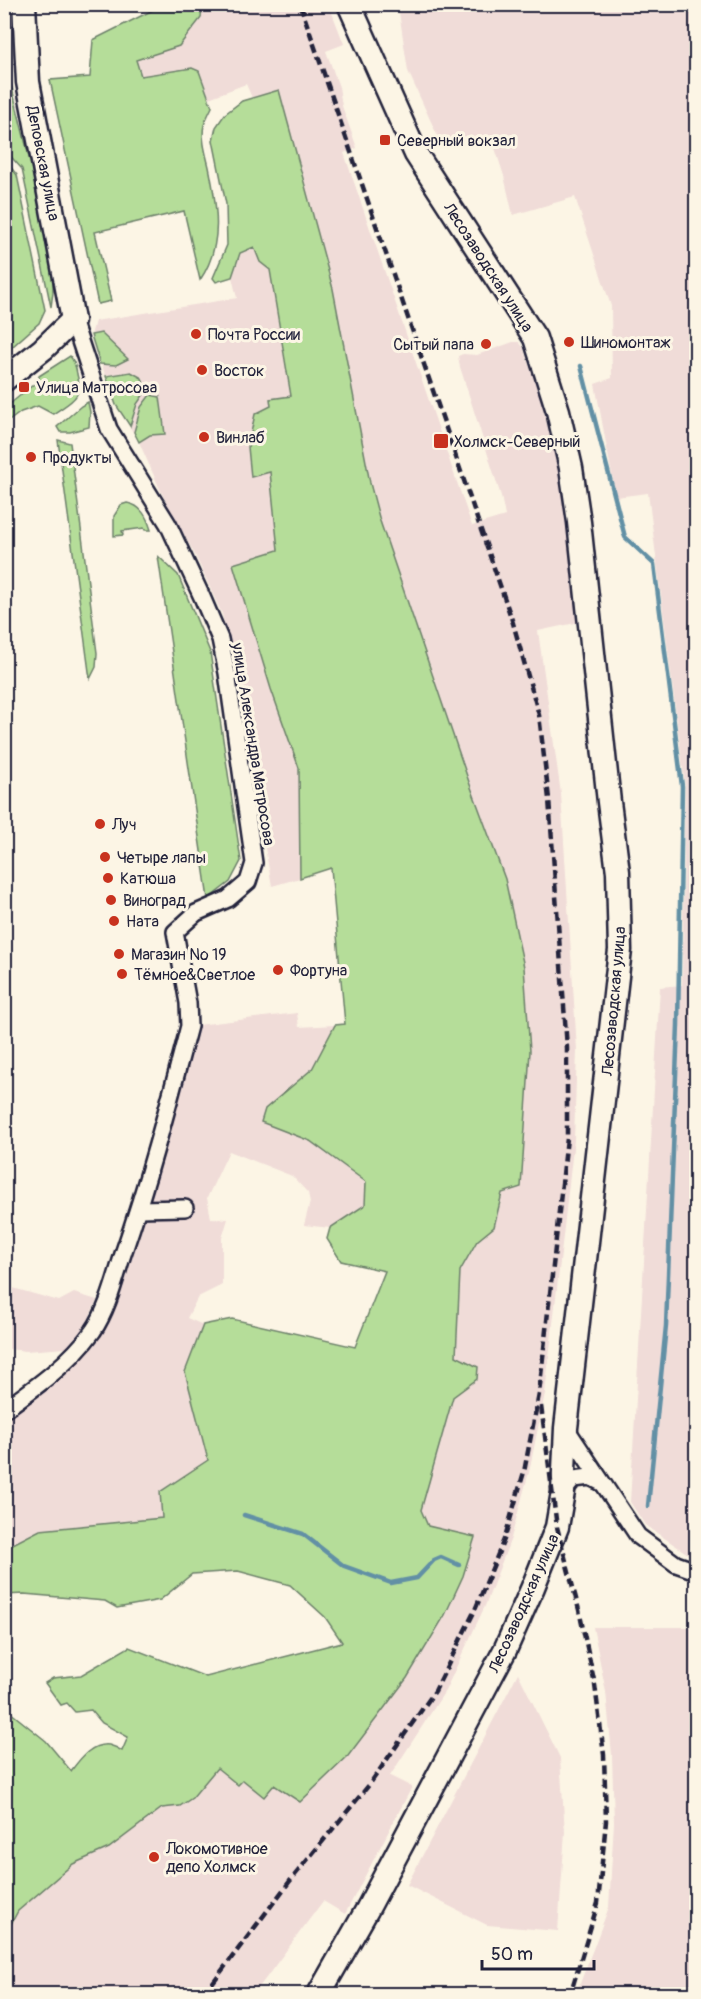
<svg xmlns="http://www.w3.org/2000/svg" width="701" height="1999" font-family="Pangolin,sans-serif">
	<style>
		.built { fill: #f0dcd8 }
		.green { fill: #b5dd99; stroke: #6c806a; stroke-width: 1.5 }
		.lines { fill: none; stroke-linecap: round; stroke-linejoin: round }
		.stream { stroke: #6290a5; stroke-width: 4.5 }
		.street-casing { stroke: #22223b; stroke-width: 20 }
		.secondary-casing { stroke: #22223b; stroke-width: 27 }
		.street { stroke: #fcf5e5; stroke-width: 15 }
		.secondary { stroke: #fcf5e5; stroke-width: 22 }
		.rail { stroke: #22223b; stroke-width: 4.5; stroke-dasharray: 9 4.5; stroke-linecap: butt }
		.poi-dot { fill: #c8321e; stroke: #fcf5e5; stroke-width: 2 }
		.labels { text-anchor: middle; stroke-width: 6; stroke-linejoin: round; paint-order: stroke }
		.poi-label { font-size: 16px; fill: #22223b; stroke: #fcf5e5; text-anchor: start }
		.street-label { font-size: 16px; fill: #22223b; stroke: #fcf5e5 }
	</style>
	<rect width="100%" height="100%" fill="#fcf5e5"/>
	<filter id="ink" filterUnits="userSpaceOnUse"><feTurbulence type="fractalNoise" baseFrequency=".0167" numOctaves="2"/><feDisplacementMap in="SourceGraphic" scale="12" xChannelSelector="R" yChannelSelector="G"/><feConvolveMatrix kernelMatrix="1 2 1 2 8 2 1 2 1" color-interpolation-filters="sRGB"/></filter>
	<g filter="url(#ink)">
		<g class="built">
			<path d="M202 5H329L344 44 326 51 339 87 342 106 357 148 344 153 472 526 505 516 501 496 460 367 458 356 463 354 477 355 513 342H519L523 347 541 400 568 507 580 622 538 631 561 794 577 1050 574 1140 545 1393 529 1472 511 1538 485 1606 445 1691 390 1776 412 1787 345 1914 323 1901 254 1994H5V1935L18 1911 73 1864 109 1848 162 1808 181 1806 192 1798 217 1768 237 1785 243 1779 264 1797 274 1785 301 1802 348 1756 407 1678 445 1615 463 1576 474 1537 428 1526 421 1510 453 1397 477 1379 478 1367 456 1357 460 1271 477 1241 494 1226 530 1051 524 967 505 879 469 782 380 521 279 90 252 98 246 84 209 98 199 71 141 76 135 59 179 46 201 18Z"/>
			<path d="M396 5H696V1558L691 1556 645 1525 630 1502 660 987 682 985 685 785 648 493 616 497 595 384 612 378 611 306 575 197 513 215 504 176 494 145 438 137 408 71 399 12Z"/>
			<path d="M255 247 260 262 270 269 291 396 270 399V472L278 550 234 564 271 689 299 768 300 878 272 886 259 815 242 696 222 614 195 555 163 496 139 442 116 405 91 335 95 321 237 298 232 277 240 253Z"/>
			<path d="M297 1013 299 1027 335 1025 312 1069 266 1109 261 1122 310 1141 366 1182 365 1205 330 1228 304 1225 310 1202 308 1193 292 1176 229 1151 207 1198 211 1218 228 1219 222 1238V1285L198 1297 187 1318 203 1325 185 1372 208 1460 160 1492 162 1518 40 1530 5 1548V1417L44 1392 101 1330 143 1213 198 1025Z"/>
			<path d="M4 1277 13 1288 59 1301 74 1293 97 1300 85 1327 66 1348 26 1351 8 1349 6 1375 5 1376Z"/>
			<path d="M593 1627H696V1994H576L609 1907 614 1822 612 1755 606 1692Z"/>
			<path d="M518 1673 560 1758 565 1832 558 1931 487 1925 407 1885Z"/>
		</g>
		<g class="green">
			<path d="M153 5H202L201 18 179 46 136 60 141 76 192 68 199 71 212 107C209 113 206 119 204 125 201 138 206 154 209 167 217 206 224 245 200 280L184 211 95 232 111 301 98 304 50 80 90 77 93 40 153 10Z"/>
			<path d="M11 84 31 165 53 276V292L51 307 22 169 5 150V85Z"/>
			<path d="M279 90 333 289 370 483 380 521 469 782 505 879 524 967 530 1051 521 1187 502 1193 494 1227 477 1241 460 1271 456 1356 478 1367 477 1379 453 1397 421 1510 428 1526 475 1537 463 1576 445 1615 407 1678 348 1756 300 1802 274 1785 264 1797 243 1780 238 1785 217 1768 192 1798 180 1806 162 1808 109 1848 73 1864 18 1911 5 1935V1708L46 1741 71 1771C80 1759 91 1743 109 1745 113 1746 119 1749 122 1751L128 1737 102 1723 91 1710 75 1712 67 1703 61 1705 45 1683 53 1678 81 1675 129 1647 206 1677 342 1642 325 1617 290 1585 238 1571 192 1574 160 1600 117 1608 105 1601 24 1594 4 1595 5 1548 40 1530 162 1518 160 1492 208 1460 185 1372 203 1325 232 1319 355 1347 385 1271 341 1261 327 1239 330 1228 365 1205 366 1182 310 1141 261 1122 265 1109 312 1069 335 1025 345 1024 331 868 300 878 299 768 271 689 233 564 278 550 270 472 251 477 248 447 255 414 271 406 270 399 291 396 270 270 260 262 254 247 240 253 232 277 216 282 213 278 227 245 226 204 213 140 216 127 225 114 242 101Z"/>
			<path d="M5 160 17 175 45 310 39 323 5 353Z"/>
			<path d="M101 333 128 359 116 365 100 364 91 335Z"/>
			<path d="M70 356C75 362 76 367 77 374 84 398 71 401 53 414L38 406 21 412 9 421 5 420V408L39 380V376Z"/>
			<path d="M131 372 142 378 146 391 137 404 130 426 116 405 106 376Z"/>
			<path d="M150 395 160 397 165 434 150 435 139 442 134 432 141 407Z"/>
			<path d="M88 402 90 412 89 427 70 432H60L57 427 81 406Z"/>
			<path d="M58 440 70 443 97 653 96 667 90 679Z"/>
			<path d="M127 503C141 505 147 517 151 530H145L144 528 122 531 123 535 114 536V516L121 505Z"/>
			<path d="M158 556 178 575 210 652 241 861 230 882 208 899Z"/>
		</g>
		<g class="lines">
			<g class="stream">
				<path d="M581 366 625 537 654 564 682 786 678 1025 666 1326 648 1506"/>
				<path d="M244 1515 303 1534 344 1566 391 1583 417 1578 434 1560 441 1557 459 1565"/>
			</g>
			<defs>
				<g id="street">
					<path d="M139 1209 185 1208"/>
					<path d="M4 1410C36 1387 70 1363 93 1331 108 1309 115 1279 123 1254 149 1179 169 1102 189 1026L188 1003 175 932 196 913 228 899 248 882 254 863 227 673 220 639 202 597 168 524 109 429 73 320"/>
					<path d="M566 1428 638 1536 676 1564 696 1571"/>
					<path d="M563 1492 574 1479 590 1477 602 1483"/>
				</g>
				<g id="secondary">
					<path d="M4 380 43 349 73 320 28 82 24 4"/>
					<path d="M319 1994 367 1910 505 1650 533 1587 557 1527 563 1492 566 1428 620 950 618 872 609 802 579 522 571 468 558 411 535 338 416 154 349 4"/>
				</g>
			</defs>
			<use href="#street" class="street-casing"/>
			<use href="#secondary" class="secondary-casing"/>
			<use href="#street" class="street"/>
			<use href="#secondary" class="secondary"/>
			<g class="rail">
				<path d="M541 1406 557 1527 579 1610 595 1685 604 1755 606 1821 598 1903 573 1985 568 1994"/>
				<path d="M204 1994 290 1881 369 1785 435 1691 475 1610 505 1537 524 1472 539 1394 567 1138V1048L549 799 539 715 513 623 300 4"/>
			</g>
		</g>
	</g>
	<g class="poi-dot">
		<rect x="379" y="134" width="12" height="12" rx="3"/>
		<circle cx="196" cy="334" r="6"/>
		<circle cx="569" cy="342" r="6"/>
		<circle cx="486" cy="344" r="6"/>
		<circle cx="202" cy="370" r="6"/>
		<rect x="18" y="381" width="12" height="12" rx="3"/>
		<circle cx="204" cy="437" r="6"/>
		<rect x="433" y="433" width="16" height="16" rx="3"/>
		<circle cx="31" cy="457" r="6"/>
		<circle cx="100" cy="824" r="6"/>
		<circle cx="105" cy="857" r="6"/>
		<circle cx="108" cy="878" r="6"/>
		<circle cx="111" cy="900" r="6"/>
		<circle cx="114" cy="921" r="6"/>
		<circle cx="119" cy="954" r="6"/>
		<circle cx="278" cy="970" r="6"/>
		<circle cx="122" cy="974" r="6"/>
		<circle cx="154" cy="1857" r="6"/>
	</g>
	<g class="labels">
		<g class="poi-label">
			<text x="397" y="146">Северный вокзал</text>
			<text x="208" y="340">Почта России</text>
			<text x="581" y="348">Шиномонтаж</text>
			<text x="474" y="350" text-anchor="end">Сытый папа</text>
			<text x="214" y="376">Восток</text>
			<text x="36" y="393">Улица Матросова</text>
			<text x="216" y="443">Винлаб</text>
			<text x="454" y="447">Холмск-Северный</text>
			<text x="43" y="463">Продукты</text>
			<text x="112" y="830">Луч</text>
			<text x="117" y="863">Четыре лапы</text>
			<text x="120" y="884">Катюша</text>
			<text x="123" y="906">Виноград</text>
			<text x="126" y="927">Ната</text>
			<text x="131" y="960">Магазин № 19</text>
			<text x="290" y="976">Фортуна</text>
			<text x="134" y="980">Тёмное&amp;Светлое</text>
			<text x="166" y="1854">Локомотивное<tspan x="166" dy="18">депо Холмск</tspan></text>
		</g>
		<g class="street-label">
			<text transform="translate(44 163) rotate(79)" y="6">Деповская улица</text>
			<text transform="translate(489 267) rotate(57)" y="6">Лесозаводская улица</text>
			<text transform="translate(254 744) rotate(81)" y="6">улица Александра Матросова</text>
			<text transform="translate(613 1001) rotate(-85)" y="6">Лесозаводская улица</text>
			<text transform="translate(523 1603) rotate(-66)" y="6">Лесозаводская улица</text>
		</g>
	</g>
	<rect width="701" height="1999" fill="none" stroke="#fcf5e5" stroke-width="24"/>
	<rect x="12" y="12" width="677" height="1975" fill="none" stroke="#22223b" stroke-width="2" filter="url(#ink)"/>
	<path d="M482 1960v9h112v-9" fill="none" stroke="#22223b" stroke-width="3"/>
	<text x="491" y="1960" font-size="18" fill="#22223b" stroke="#fcf5e5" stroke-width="4.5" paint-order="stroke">50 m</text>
</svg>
